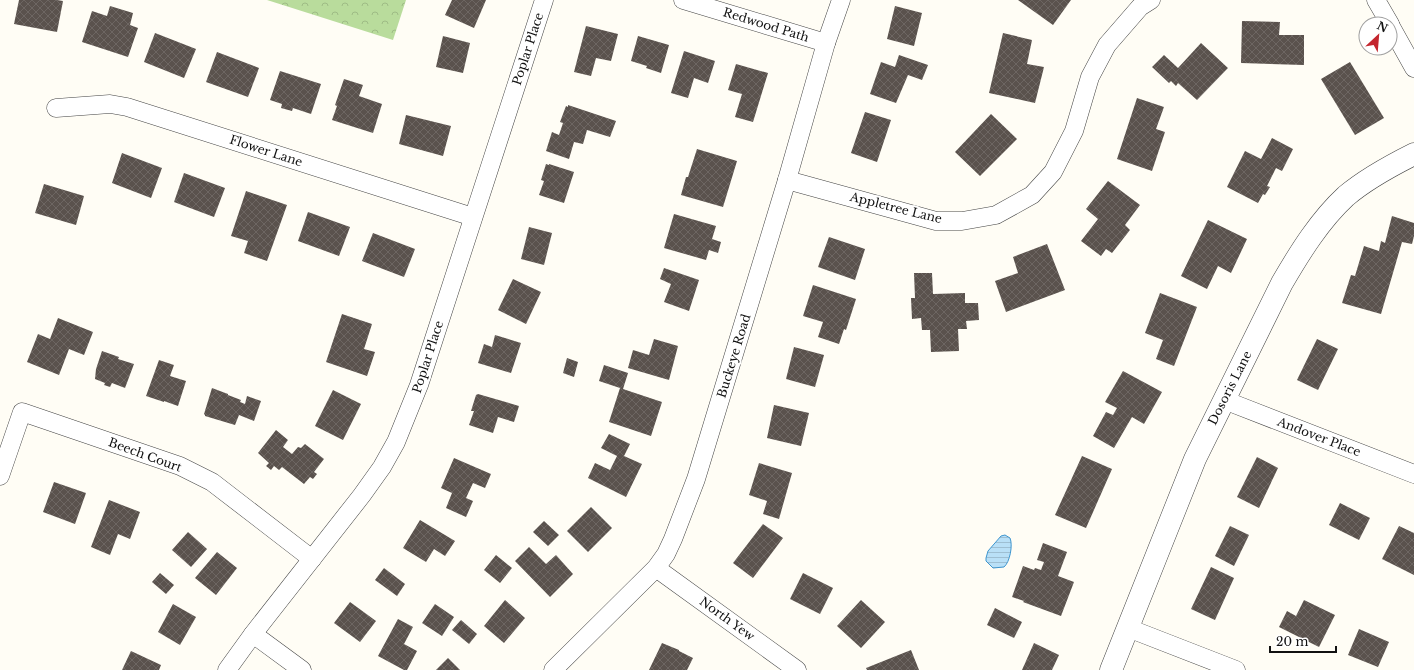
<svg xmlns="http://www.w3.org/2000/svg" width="1414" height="670" font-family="'Libre Baskerville',serif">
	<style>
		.forest { fill: url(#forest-crowns) }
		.water { fill: url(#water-rules); stroke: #3f96cf }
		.building { fill: url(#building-cross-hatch) }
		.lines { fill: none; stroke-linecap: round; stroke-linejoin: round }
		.minor-casing { stroke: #444; stroke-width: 19 }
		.tertiary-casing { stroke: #444; stroke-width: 23 }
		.minor { stroke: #fff; stroke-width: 18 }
		.tertiary { stroke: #fff; stroke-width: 22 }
		.labels { text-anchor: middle; stroke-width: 4; stroke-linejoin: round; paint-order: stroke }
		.street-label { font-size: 12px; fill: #111; stroke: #fff }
	</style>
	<defs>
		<pattern id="forest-crowns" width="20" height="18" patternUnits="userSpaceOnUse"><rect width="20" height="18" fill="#b9dc9c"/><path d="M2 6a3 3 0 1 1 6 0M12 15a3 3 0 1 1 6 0" fill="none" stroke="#9ebc85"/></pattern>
		<pattern id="water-rules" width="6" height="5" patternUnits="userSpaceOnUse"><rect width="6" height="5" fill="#b9e0f7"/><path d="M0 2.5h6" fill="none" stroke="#9ebfd3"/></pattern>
		<pattern id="building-cross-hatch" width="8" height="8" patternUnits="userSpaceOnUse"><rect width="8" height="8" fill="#5a524d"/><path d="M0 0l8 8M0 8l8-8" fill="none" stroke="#6d6662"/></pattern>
	</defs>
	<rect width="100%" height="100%" fill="#fffdf5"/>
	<path class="forest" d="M267 0H406L393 40Z"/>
	<path class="water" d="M1005 535 1010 538C1013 545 1010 562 1004 567L993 568 986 561V558L988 551 1001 536Z"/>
	<g class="building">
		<path d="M19 0H57L63 1 57 32 14 24Z"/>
		<path d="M452 0H486L474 28 445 15Z"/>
		<path d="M1018 0H1071L1053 25Z"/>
		<path d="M110 6 133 13 130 25 138 28 128 57 82 42 92 11 107 16Z"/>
		<path d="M895 6 922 13 914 46 887 39Z"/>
		<path d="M1242 21 1280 22 1279 35H1304V65L1241 63Z"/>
		<path d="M586 26 618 34 611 61 596 58 591 76 574 72Z"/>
		<path d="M155 33 196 49 184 78 144 62Z"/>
		<path d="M1003 33 1032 40 1027 64 1044 67 1035 103 989 93Z"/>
		<path d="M443 36 470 43 463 73 436 67Z"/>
		<path d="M638 36 669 45 661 73 646 68 647 66 631 61Z"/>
		<path d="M1201 43 1228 68 1197 100 1178 83 1176 86 1171 81 1169 83 1152 67 1164 55 1178 68Z"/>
		<path d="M684 51 715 61 708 83 694 78 688 98 671 93Z"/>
		<path d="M217 52 259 68 248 97 206 82Z"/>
		<path d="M899 55 928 65 922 80 908 75 896 103 870 94 881 62 895 67Z"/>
		<path d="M1350 62 1384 118 1355 135 1321 79Z"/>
		<path d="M736 64 768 73 753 122 735 117 742 94 728 90Z"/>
		<path d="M280 71 321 84 311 114 293 108 292 111 281 108 282 104 270 100Z"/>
		<path d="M344 79 363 85 359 96 382 104 373 133 332 120 337 106 335 105Z"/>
		<path d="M1137 98 1164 107 1156 129 1165 132 1152 171 1117 159Z"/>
		<path d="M568 105 616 121 610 137 587 130 583 144 574 142 569 159 546 151 552 132 559 135 563 123 560 122 566 106 568 107Z"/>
		<path d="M865 112 891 120 877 162 851 153Z"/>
		<path d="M991 114 1017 139 980 176 955 152Z"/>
		<path d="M406 115 451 126 443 156 399 144Z"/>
		<path d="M1272 138 1293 149 1282 171 1276 168 1267 186 1270 187 1265 195 1263 194 1258 203 1227 187 1245 151 1261 159Z"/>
		<path d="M697 149 737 161 723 207 681 195 686 177H688Z"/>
		<path d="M122 153 162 168 151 198 112 183Z"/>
		<path d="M546 164 549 165V164L574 172 564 203 539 195 544 181 541 180Z"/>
		<path d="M184 173 225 188 214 217 174 202Z"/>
		<path d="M1108 181 1140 205 1125 225 1130 230 1112 253 1106 249 1101 256 1081 241 1098 219 1086 209Z"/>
		<path d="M44 184 84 196 76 225 35 213Z"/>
		<path d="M246 191 287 205 267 261 244 253 248 241 231 236Z"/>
		<path d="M308 212 350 227 339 256 298 241Z"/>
		<path d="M674 214 716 226 712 239 721 242 718 253 709 250 706 260 664 248Z"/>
		<path d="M1392 216 1414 223V236L1412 244 1402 242 1381 314 1342 303 1351 275 1355 276 1364 246 1379 251 1381 241 1385 243Z"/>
		<path d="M1208 220 1247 239 1231 273 1218 266 1207 289 1181 276Z"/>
		<path d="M529 227 552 233 544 265 521 259Z"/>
		<path d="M373 233 415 249 404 277 362 261Z"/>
		<path d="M829 237 865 249 855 280 818 267Z"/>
		<path d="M1047 244 1065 290 1006 312 995 281 1018 273 1013 257Z"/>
		<path d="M664 268 699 280 689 311 664 302 671 284 660 279Z"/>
		<path d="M914 273H932L933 294 965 293V303H978L979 320 966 321 967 329H958L959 351 931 352 930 330H922L921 318 912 319 911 298H915Z"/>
		<path d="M513 279 541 292 526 324 498 310Z"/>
		<path d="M813 285 856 299 846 330 844 329 839 344 818 337 823 322 803 316Z"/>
		<path d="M1160 293 1197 307 1174 366 1156 359 1163 340 1145 333Z"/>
		<path d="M342 314 372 324 364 349 375 352 367 376 326 362Z"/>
		<path d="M58 318 93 332 84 355 69 349 59 375 27 362 38 334 50 339Z"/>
		<path d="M495 335 521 343 511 373 478 363 484 344 492 347Z"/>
		<path d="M654 339 678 346 669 380 628 368 633 350 649 355Z"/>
		<path d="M1317 339 1338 349 1318 390 1297 380Z"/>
		<path d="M794 347 824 355 815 387 786 379Z"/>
		<path d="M102 351 119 357 118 359 134 364 125 388 112 383 110 387 104 385 105 383 95 379 96 369Z"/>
		<path d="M567 358 578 362 574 377 563 373Z"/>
		<path d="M159 360 174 365 170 376 186 381 178 406 164 401V402L146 396Z"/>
		<path d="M604 365 628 373 623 389 662 402 651 436 609 422 620 388 599 381Z"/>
		<path d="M1123 371 1162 392 1144 424 1132 417 1114 448 1093 436 1106 412 1113 415 1117 408 1105 402Z"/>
		<path d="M212 388 228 394V395L241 400 240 402 245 404 247 396 261 401 254 421 239 415 235 425 205 416V415L204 414Z"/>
		<path d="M333 390 361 404 343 440 315 426Z"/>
		<path d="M478 394 519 406 514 422 498 417 493 433 469 425 474 411H471L476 395Z"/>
		<path d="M774 405 809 413 801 446 767 438Z"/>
		<path d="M276 430 288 440 283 447 292 454 298 447 301 448 305 444 324 459 314 472 317 474 313 479 310 477 304 484 282 467 279 470 274 466 271 470 266 466 269 463 258 453Z"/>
		<path d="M609 434 630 444 624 456 642 464 626 497 588 478 595 463 610 470 617 456 601 448Z"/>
		<path d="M1082 456 1112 469 1086 528 1055 515Z"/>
		<path d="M1257 457 1278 468 1259 508 1237 497Z"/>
		<path d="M454 458 491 474 485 488 473 483 466 498 473 501 466 517 446 508 452 493 441 488Z"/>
		<path d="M759 463 792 473 779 519 763 514 767 501 749 495Z"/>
		<path d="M54 482 86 493 75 524 43 512Z"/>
		<path d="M109 500 140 512 130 539 118 534 110 555 91 547Z"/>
		<path d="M1340 503 1370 518 1359 540 1329 525Z"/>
		<path d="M591 507 612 528 588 552 567 531Z"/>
		<path d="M420 520 455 541 445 556 434 549 426 562 403 548Z"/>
		<path d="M544 521 559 535 548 546 533 532Z"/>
		<path d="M763 524 783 538 753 578 733 563Z"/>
		<path d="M1230 526 1249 535 1234 566 1215 556Z"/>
		<path d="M1399 526 1414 533V575L1382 559Z"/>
		<path d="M188 532 207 549 191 567 172 550Z"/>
		<path d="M1043 543 1067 552 1058 576 1074 582 1061 616 1023 602 1024 601 1012 597 1023 566 1034 570 1035 568 1041 570 1044 562 1037 560Z"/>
		<path d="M529 547 546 564 556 555 573 574 550 597 515 561Z"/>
		<path d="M217 552 237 568 216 595 195 578Z"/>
		<path d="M496 555 512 568 500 583 484 570Z"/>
		<path d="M1211 567 1234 578 1215 620 1191 609Z"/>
		<path d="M384 568 405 584 397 596 375 580Z"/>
		<path d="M160 573 174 585 166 594 152 582Z"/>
		<path d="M803 573 833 588 820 614 790 599Z"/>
		<path d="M505 600 525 618 504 643 484 626Z"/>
		<path d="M861 600 885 622 861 648 837 626Z"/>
		<path d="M1304 600 1335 615 1319 647 1279 627 1287 611 1296 616Z"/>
		<path d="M350 602 376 621 360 642 334 623Z"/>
		<path d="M173 604 196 617 180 645 158 632Z"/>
		<path d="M435 604 454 617 442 636 422 623Z"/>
		<path d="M995 608 1022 622 1014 638 987 625Z"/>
		<path d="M398 619 413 627 404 644 417 651 407 670H404L378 656Z"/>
		<path d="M461 620 477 634 469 644 452 630Z"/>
		<path d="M1359 629 1389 642 1378 667 1348 655Z"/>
		<path d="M662 643 679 650V651L693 658 687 670H649Z"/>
		<path d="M1034 643 1059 655 1052 670H1022Z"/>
		<path d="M911 650 919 670H867L866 668Z"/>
		<path d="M131 651 161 665 159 670H122Z"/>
		<path d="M448 658 460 670H436Z"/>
	</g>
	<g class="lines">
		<defs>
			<g id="minor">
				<path d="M683 0 826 43"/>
				<path d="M1376 0 1390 24"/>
				<path d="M1390 25 1414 68"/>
				<path d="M56 108 110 104 127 107 473 217"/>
				<path d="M787 180 936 221H962L996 215 1032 195 1053 172 1074 131 1090 77 1107 45 1140 7 1151 0"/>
				<path d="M1224 400 1414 474"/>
				<path d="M0 476 22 412 180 466 212 482 312 559"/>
				<path d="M656 568 797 670"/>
				<path d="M1128 628 1236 670"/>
				<path d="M253 634 302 670"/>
				<path d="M227 670 253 634 362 495 382 467 396 442 419 385 544 0"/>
				<path d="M553 670 656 568 666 554 673 539 696 479 787 180 826 43 841 0"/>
			</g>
			<path id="tertiary" d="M1111 670 1195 459 1282 283C1300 252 1320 220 1346 196 1366 179 1390 166 1414 154"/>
		</defs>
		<use href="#minor" class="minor-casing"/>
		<use href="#tertiary" class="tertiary-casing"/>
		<use href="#minor" class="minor"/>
		<use href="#tertiary" class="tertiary"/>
	</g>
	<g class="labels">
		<g class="street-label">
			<text transform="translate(766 25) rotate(17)" y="4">Redwood Path</text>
			<text transform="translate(528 49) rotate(-72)" y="4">Poplar Place</text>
			<text transform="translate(266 151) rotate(18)" y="4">Flower Lane</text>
			<text transform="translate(896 208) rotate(14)" y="4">Appletree Lane</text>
			<text transform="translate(734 356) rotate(-73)" y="4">Buckeye Road</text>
			<text transform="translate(428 357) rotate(-72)" y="4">Poplar Place</text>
			<text transform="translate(1230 388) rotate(-63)" y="4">Dosoris Lane</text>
			<text transform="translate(1319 437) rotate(21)" y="4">Andover Place</text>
			<text transform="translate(145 455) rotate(20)" y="4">Beech Court</text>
			<text transform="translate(727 619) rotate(36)" y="4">North Yew</text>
		</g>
	</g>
	<g transform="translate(1378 36) rotate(26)"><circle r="19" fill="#ffffff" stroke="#a0a0a0"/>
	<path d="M0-3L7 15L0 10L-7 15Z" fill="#c4262e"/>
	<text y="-6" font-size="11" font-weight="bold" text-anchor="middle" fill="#111111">N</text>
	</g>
	<path d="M1270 646v6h66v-6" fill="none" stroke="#111111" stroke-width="2"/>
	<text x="1276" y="646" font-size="12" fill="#111111" stroke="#ffffff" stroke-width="3" paint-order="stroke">20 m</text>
</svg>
